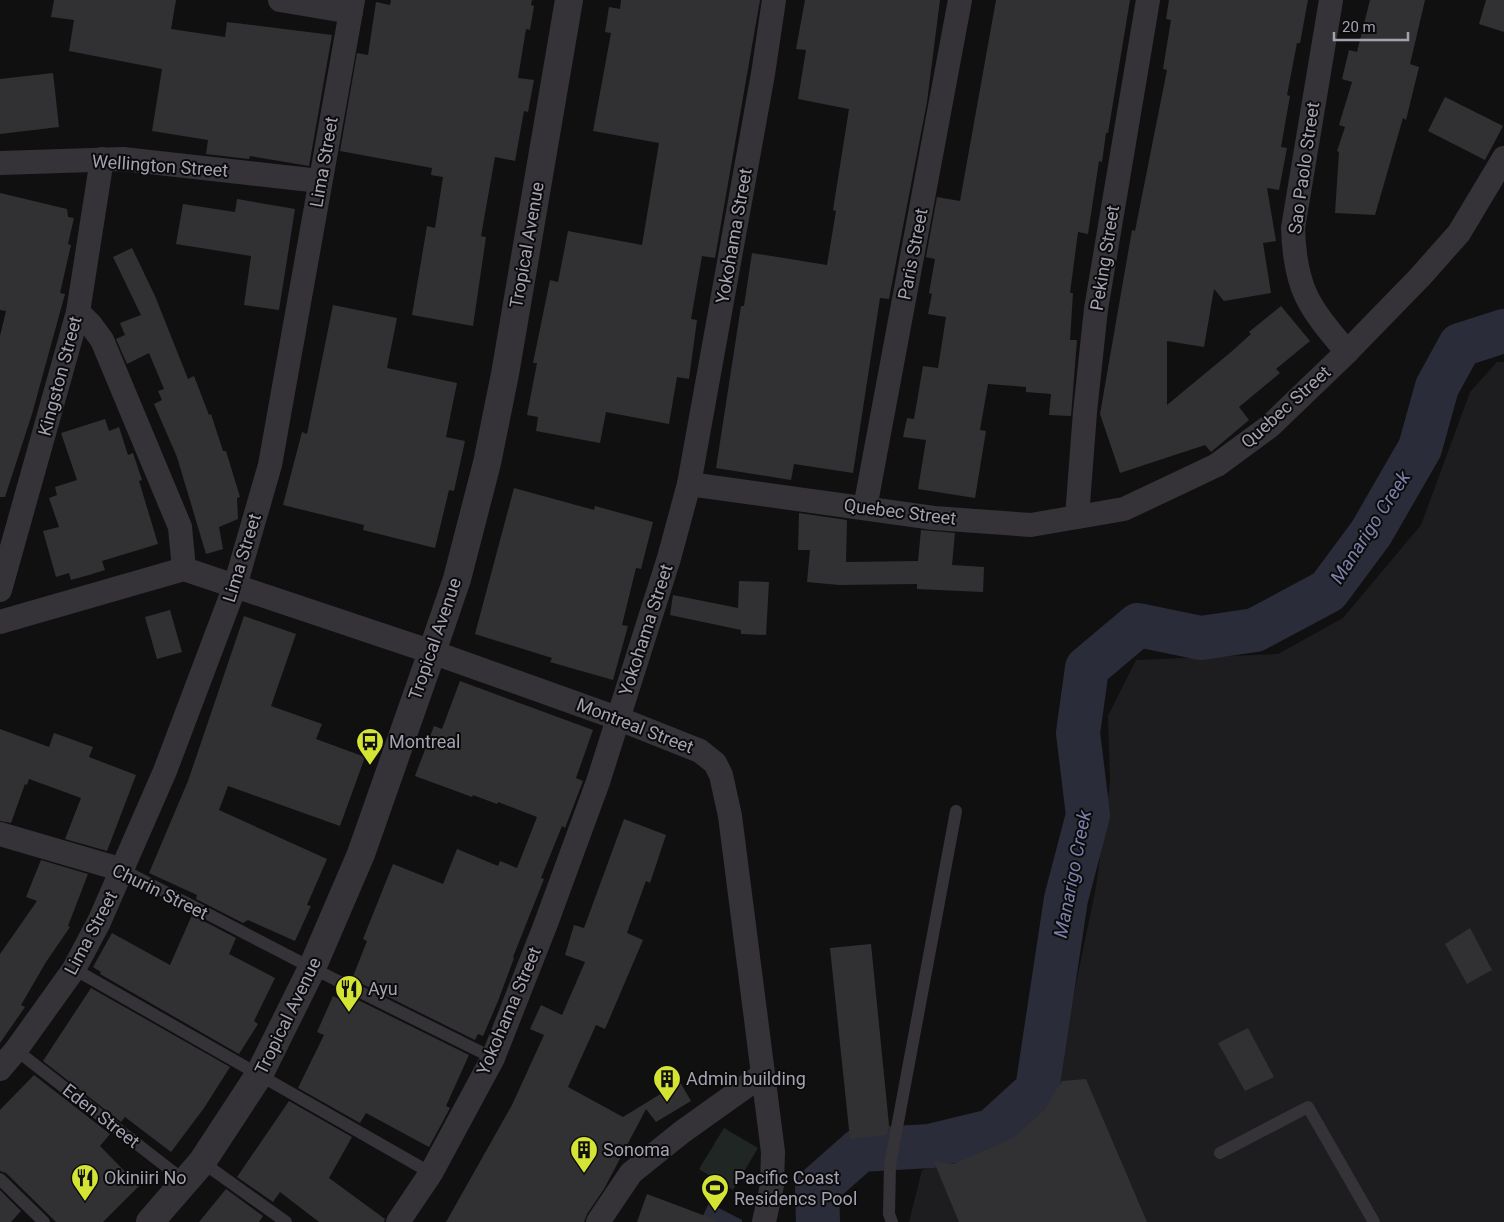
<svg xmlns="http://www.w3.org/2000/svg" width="1504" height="1222" font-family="Roboto,sans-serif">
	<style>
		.built { fill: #1d1c1e }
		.green { fill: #1f2623 }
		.water { fill: #2b2c39 }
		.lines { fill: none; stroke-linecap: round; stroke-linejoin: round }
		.river { stroke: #2b2c39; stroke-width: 44 }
		.building { fill: #313033 }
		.service { stroke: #353338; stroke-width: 12 }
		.minor { stroke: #353338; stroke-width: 24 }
		.tertiary { stroke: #353338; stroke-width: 28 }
		.labels { text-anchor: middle; stroke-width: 4; stroke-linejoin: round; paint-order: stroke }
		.street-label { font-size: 18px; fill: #a4a2b1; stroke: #0c0b0c }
		.poi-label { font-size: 18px; fill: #a4a2b1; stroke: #0c0b0c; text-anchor: start }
		.water-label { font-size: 19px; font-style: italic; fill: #7b80ab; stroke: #0c0b0c }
	</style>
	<rect width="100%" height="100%" fill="#111011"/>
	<path class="built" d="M1497 362H1504V1222H909L922 1170 971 1152 1032 1121 1059 1065 1096 887 1110 782 1108 716 1136 660 1278 654 1343 618 1421 525 1470 392Z"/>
	<path class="green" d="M724 1128 758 1148 733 1190 699 1169Z"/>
	<path class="water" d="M709 1203 742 1220V1222H700Z"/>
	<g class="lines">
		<path class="river" d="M818 1222 817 1188 860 1150 930 1146 992 1131 1037 1090 1066 899 1088 815 1078 733 1087 668 1138 625 1201 638 1255 630 1328 591 1371 533 1420 448 1437 387 1460 345 1504 331"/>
	</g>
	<g class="building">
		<path d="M54 0H176L171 29 225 37 227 22 332 35 309 166 250 156 249 159 206 154 208 140 152 131 162 69 69 51 74 20 51 17Z"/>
		<path d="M391 0H532L531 5 534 6 530 30 526 29 518 78 534 80 528 112 524 111 515 161 495 157 481 236 486 237 473 326 412 315 427 226 435 228 443 177 431 175 432 168 340 151 357 53 368 55 376 2 390 5Z"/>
		<path d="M621 0H760L715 258 702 256 691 319 697 320 689 379 677 377 669 424 606 412 600 443 536 431 538 417 527 415 537 363H533L550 280 558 282 568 231 642 245 659 143 593 131 611 33 605 32 609 7 620 9Z"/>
		<path d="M805 0H940L927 102 889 299 880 298 853 473 794 464 791 480 716 468 741 306H744L752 253 827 265 836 211 833 210 849 109 798 99 806 50 796 49Z"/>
		<path d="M996 0H1130L1108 133H1106L1102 162 1099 161 1088 234 1078 232 1070 293H1073L1070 340H1077L1071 416 1049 415 1051 394 1026 392V387L988 384 980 430 986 431 975 498 918 489 926 440 903 437 907 418 914 419 923 366 938 368 946 317 928 314 932 294 929 293 935 259 926 257 937 197 960 201Z"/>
		<path d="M1169 0H1308L1300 43H1297L1287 95 1290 96 1281 147 1287 148 1279 190 1267 188 1276 241 1263 243 1271 293 1224 301 1214 289 1204 347 1167 341V405L1231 352 1251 334 1249 332 1281 306 1310 341 1276 369 1280 373 1239 407 1249 420 1211 452 1205 445 1120 473 1100 414 1132 230 1135 231 1167 70 1163 69 1171 20 1166 19Z"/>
		<path d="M1370 0H1425L1410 64 1419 67 1406 120 1403 118 1375 215 1335 213 1339 152 1337 151 1345 127 1339 125 1352 82 1342 79 1349 50 1357 52Z"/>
		<path d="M1486 0H1504V32L1479 24Z"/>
		<path d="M53 73 59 127 0 134V79Z"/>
		<path d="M1445 97 1503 126 1485 160 1428 131Z"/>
		<path d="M0 193 67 209 68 217 74 218 68 244 71 245 60 293 65 294 32 414 5 497H0V336L6 311 0 310Z"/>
		<path d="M237 199 295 209 279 310 244 305 251 256 176 244 183 204 235 212Z"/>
		<path d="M132 248 155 296 188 379 194 376 209 415 211 414 223 451H226L240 497 237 498 238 519 219 527 223 549 206 554 177 457 154 404 162 400 158 391 164 389 149 353 127 364 116 339 125 335 120 323 141 315 113 257Z"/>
		<path d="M333 305 397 318 387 368 457 383 446 437 465 441 454 491 449 490 435 548 363 530 364 525 283 505 302 432 307 434Z"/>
		<path d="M105 419 109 431 119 427 128 455 133 453 142 480 139 481 158 544 102 561 105 570 89 575 71 580 69 573 56 577 43 531 59 527 49 498 57 495 55 487 77 480 61 433Z"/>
		<path d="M514 488 594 510 595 506 653 522 641 569 636 568 622 625 628 626 613 680 550 662 552 658 475 634Z"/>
		<path d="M799 513 847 520 846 562 918 561 921 530 955 533 952 565 984 567 983 592 917 589V584L839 585 807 582 810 550H798Z"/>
		<path d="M739 581 769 582 766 635 741 634V630L670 615 673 595 738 608Z"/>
		<path d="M170 610 182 652 157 659 145 617Z"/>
		<path d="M244 616 296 634 271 706 322 724 316 739 365 757 340 826 228 786 219 810 327 859 307 905 311 906 295 941 248 920 243 923 196 899 197 895 149 873 188 781Z"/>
		<path d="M460 681 593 730 576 778 583 781 565 828 562 826 541 878 544 879 513 957 514 958 498 1001 483 1036 478 1034 475 1040 352 979 367 941 363 939 393 864 443 884 457 849 498 866 500 861 517 868 537 817 498 802 497 804 473 795 472 797 415 776 434 726 442 729Z"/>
		<path d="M0 729 49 747 54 733 93 747 89 757 136 775 107 851 65 839 81 798 29 779 27 785 25 784 11 823 0 821Z"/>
		<path d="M624 819 666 835 650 883 646 881 627 933 643 940 605 1029 596 1025 568 1087 623 1117 680 1082 691 1101 656 1122 646 1109 604 1189 587 1214 584 1222H446L512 1105 544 1035 530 1029 541 1005 562 1015 585 962 565 955 574 925 584 928Z"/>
		<path d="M41 860 88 874 68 926 70 927 46 962 21 1005 25 1007 0 1043V954L37 901 26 897Z"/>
		<path d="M192 915 236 938 229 954 275 978 254 1021 258 1024 239 1054 100 974 101 972 93 967 112 933 170 965Z"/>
		<path d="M1470 928 1492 970 1467 984 1445 944Z"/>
		<path d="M871 944 889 1125 887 1135 850 1139 830 948Z"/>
		<path d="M91 988 230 1067 204 1108 171 1152 125 1117 121 1122 43 1061Z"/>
		<path d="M346 994 469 1055 446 1106 450 1108 429 1147 366 1113 360 1123 298 1088 324 1035 317 1032 333 996 343 1001Z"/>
		<path d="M1248 1028 1274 1077 1245 1091 1218 1043Z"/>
		<path d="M34 1075 110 1134 100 1146 139 1186 103 1222H56L6 1173 0 1171V1110Z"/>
		<path d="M1086 1079 1147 1222H959L934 1162 953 1164 1013 1138 1044 1110 1062 1081Z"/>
		<path d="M289 1101 352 1137 329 1178 385 1219 384 1222H319L280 1192 273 1202 237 1177Z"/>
		<path d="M226 1189 263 1216 259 1222H199Z"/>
		<path d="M0 1190 21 1211 11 1222H0Z"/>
		<path d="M647 1194 716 1220V1222H637Z"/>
	</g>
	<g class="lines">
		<g class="service">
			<path d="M123 870 312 968 493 1058"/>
			<path d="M74 969 431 1173"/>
			<path d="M16 1050 186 1182"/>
			<path d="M1220 1153 1308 1107 1374 1222"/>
			<path d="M202 1162 286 1222"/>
			<path d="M0 1179 44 1222"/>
			<path d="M892 1222 889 1214 890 1165 956 811"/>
		</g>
		<g class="minor">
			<path d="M280 0 351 12"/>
			<path d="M1331 0 1293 228C1295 289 1308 306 1347 352"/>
			<path d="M0 163 123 159 320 181"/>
			<path d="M78 312 91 325 102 340 180 527 184 569"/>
			<path d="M689 484 934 518 1031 525 1124 509 1217 465 1270 426 1347 352 1420 277 1459 233 1504 158"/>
			<path d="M865 508 960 0"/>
			<path d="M1077 517 1085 412 1096 309 1148 0"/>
			<path d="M184 569 432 652 617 718 700 751 715 763 721 775 730 816 773 1152 772 1185 764 1222"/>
			<path d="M0 590 78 312 102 159"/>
			<path d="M0 622 184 569"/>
			<path d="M0 834 123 870"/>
			<path d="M0 1069 16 1050 74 969 99 922 165 771 235 586 270 465 353 0"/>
			<path d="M398 1222 431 1173 493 1058 545 926 598 782 669 558 689 484 763 74 774 0"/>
			<path d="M598 1222 631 1173 682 1132 762 1075"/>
		</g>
		<path class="tertiary" d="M150 1222 202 1162 259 1075 312 968 361 854 432 652 457 579 487 463 505 374 569 0"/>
	</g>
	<defs>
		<symbol id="bus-pin" viewBox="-11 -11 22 30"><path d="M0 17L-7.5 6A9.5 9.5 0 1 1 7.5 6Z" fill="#d4e435" stroke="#0c0b0c"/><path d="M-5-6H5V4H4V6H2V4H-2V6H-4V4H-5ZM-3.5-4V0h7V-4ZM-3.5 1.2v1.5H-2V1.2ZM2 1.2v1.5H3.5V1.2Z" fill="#111"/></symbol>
		<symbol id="restaurant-pin" viewBox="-11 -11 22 30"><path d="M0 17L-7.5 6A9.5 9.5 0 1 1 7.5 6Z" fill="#d4e435" stroke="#0c0b0c"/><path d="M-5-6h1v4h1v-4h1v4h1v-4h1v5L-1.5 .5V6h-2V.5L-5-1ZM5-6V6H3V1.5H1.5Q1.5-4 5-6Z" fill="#111"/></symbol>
		<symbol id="building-pin" viewBox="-11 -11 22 30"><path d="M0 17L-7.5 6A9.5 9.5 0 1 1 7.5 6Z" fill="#d4e435" stroke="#0c0b0c"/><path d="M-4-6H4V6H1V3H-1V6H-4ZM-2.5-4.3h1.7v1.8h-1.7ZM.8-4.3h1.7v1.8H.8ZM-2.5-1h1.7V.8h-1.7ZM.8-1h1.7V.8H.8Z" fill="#111"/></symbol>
		<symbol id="stadium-pin" viewBox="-11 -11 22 30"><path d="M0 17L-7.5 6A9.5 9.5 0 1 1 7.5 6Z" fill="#d4e435" stroke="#0c0b0c"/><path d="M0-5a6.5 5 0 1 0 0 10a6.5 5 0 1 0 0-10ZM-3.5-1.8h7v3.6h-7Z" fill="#111"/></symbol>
	</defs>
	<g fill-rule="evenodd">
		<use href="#bus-pin" x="354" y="726" width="32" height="43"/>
		<use href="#restaurant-pin" x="333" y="973" width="32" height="43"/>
		<use href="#building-pin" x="651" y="1063" width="32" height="43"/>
		<use href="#building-pin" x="568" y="1134" width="32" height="43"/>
		<use href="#restaurant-pin" x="69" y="1162" width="32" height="43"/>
		<use href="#stadium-pin" x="699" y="1172" width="32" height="43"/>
	</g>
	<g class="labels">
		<g class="street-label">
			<text transform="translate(324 162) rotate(-80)" y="6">Lima Street</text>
			<text transform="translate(160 166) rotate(4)" y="6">Wellington Street</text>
			<text transform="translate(1304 168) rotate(-82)" y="6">Sao Paolo Street</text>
			<text transform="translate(734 236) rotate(-80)" y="6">Yokohama Street</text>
			<text transform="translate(527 245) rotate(-80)" y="6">Tropical Avenue</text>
			<text transform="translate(913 254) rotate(-79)" y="6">Paris Street</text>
			<text transform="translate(1105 258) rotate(-81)" y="6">Peking Street</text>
			<text transform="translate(60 376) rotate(-75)" y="6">Kingston Street</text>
			<text transform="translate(1286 407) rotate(-42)" y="6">Quebec Street</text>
			<text transform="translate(900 512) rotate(7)" y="6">Quebec Street</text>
			<text transform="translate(242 558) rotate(-73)" y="6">Lima Street</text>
			<text transform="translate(646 630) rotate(-72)" y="6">Yokohama Street</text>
			<text transform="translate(435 639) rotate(-71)" y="6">Tropical Avenue</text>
			<text transform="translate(635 726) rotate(21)" y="6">Montreal Street</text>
			<text transform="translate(160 892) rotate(26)" y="6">Churin Street</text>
			<text transform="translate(91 933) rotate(-62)" y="6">Lima Street</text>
			<text transform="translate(509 1011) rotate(-67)" y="6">Yokohama Street</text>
			<text transform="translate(288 1016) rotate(-64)" y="6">Tropical Avenue</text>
			<text transform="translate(101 1116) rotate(38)" y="6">Eden Street</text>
		</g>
		<g class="poi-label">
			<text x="389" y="748">Montreal</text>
			<text x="368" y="995">Ayu</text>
			<text x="686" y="1085">Admin building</text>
			<text x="603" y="1156">Sonoma</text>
			<text x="104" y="1184">Okiniiri No</text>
			<text x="734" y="1184">Pacific Coast<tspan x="734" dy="21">Residencs Pool</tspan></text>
		</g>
		<g class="water-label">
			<text transform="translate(1370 527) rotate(-57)" y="7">Manarigo Creek</text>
			<text transform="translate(1072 874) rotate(-79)" y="7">Manarigo Creek</text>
		</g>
	</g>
	<path d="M1334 32v8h74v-8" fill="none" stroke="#a4a2b1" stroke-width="2.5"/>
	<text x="1342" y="32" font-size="15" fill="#a4a2b1" stroke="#0c0b0c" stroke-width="4" paint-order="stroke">20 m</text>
</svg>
